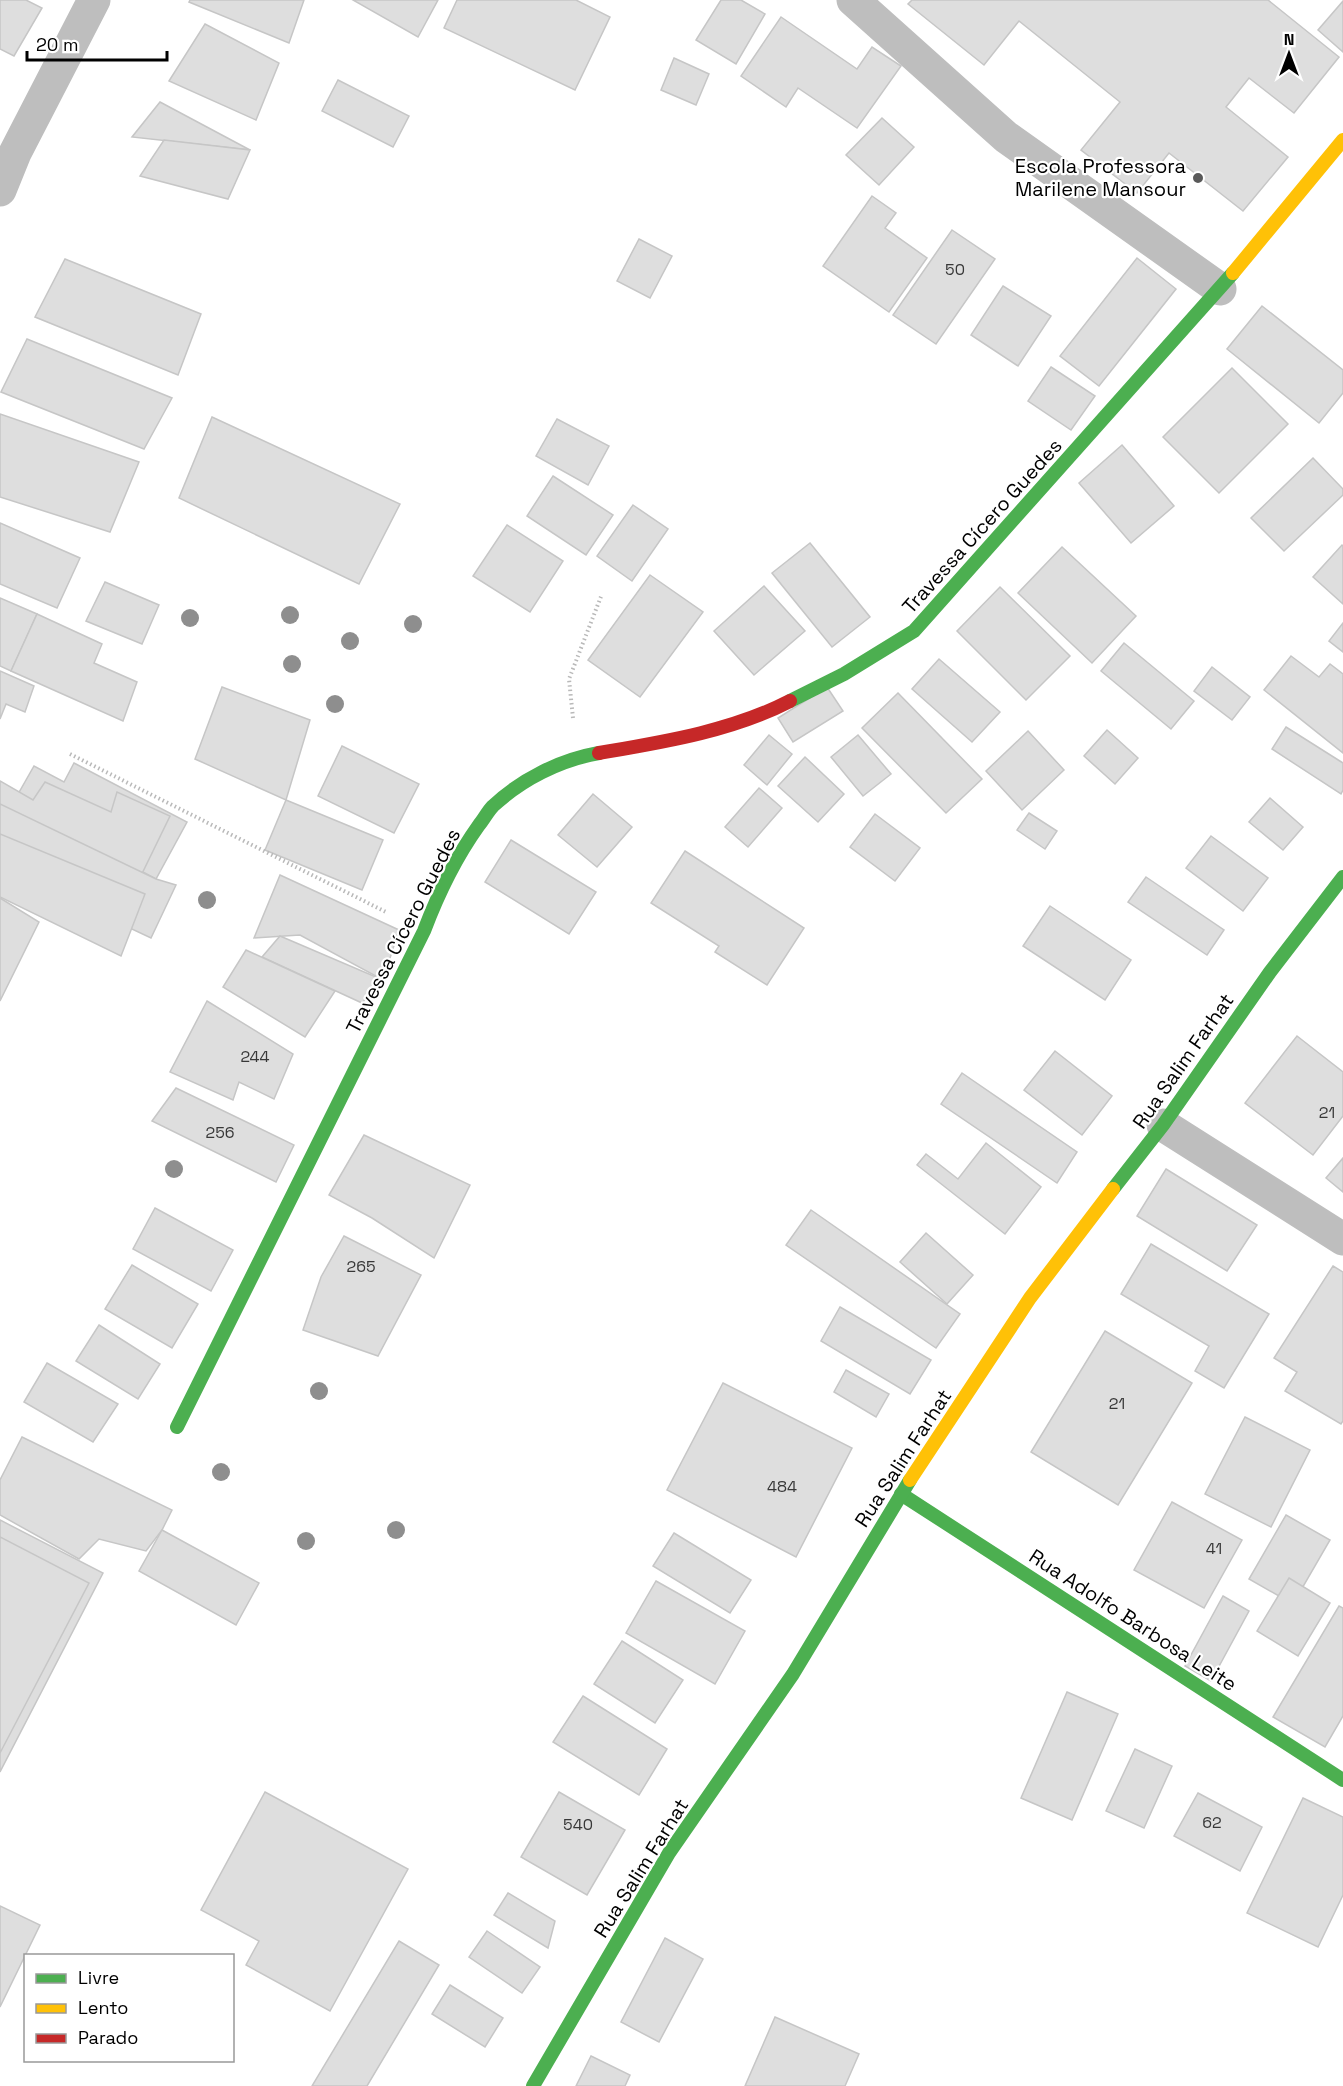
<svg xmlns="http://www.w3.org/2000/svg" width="1343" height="2086" font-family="'Space Grotesk',sans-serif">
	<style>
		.building { fill: #dedede; stroke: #c6c6c6; stroke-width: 1.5 }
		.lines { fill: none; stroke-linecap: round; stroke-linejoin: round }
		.path { stroke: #b9b9b9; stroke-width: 4; stroke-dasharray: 1.5 3; stroke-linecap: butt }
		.street { stroke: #bebebe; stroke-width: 33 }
		.fast { stroke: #4caf50; stroke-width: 14 }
		.slow { stroke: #ffc107; stroke-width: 14 }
		.jam { stroke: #c62828; stroke-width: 14 }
		.tree { fill: #8e8e8e }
		.poi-dot { fill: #595959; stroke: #fff; stroke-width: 2 }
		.labels { text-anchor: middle; stroke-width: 4.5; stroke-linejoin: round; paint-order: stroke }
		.number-label { font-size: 16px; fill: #383838 }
		.poi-label { font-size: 20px; fill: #000; stroke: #fff; text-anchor: end }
		.street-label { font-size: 20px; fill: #000; stroke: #fff }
	</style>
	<rect width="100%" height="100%" fill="#fff"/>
	<g class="building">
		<path d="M0 0H26L42 8 14 56 0 49Z"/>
		<path d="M190 0H304L289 43 189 2Z"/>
		<path d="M353 0H438L418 37Z"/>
		<path d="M457 0H576L610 17 575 90 444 28Z"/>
		<path d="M721 0H741L765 14 736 64 696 40Z"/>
		<path d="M912 0H1268L1339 57 1294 113 1249 78 1226 107 1288 157 1243 211 1169 153 1137 193 1081 150 1120 102 1019 21 984 65 908 4Z"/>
		<path d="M1343 1V52L1318 30Z"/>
		<path d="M781 17 857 69 872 47 901 66 857 128 798 88 786 107 741 76Z"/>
		<path d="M205 24 279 63 256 120 169 81Z"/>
		<path d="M674 58 709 74 696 105 661 90Z"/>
		<path d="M338 80 409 116 393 147 322 111Z"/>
		<path d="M160 102 250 150 132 137Z"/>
		<path d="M882 118 914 147 879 185 846 155Z"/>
		<path d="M164 140 250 150 228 199 140 176Z"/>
		<path d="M872 196 896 213 885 228 927 258 889 312 823 266Z"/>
		<path d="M952 230 995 259 936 344 893 315Z"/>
		<path d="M639 239 672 256 650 298 617 281Z"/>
		<path d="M1137 258 1176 289 1099 386 1060 356Z"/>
		<path d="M65 259 201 314 178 375 35 317Z"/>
		<path d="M1003 286 1051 316 1018 366 971 335Z"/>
		<path d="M1262 306 1343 370V393L1319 423 1227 349Z"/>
		<path d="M27 339 172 398 144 449 1 392Z"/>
		<path d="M1051 367 1095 396 1071 430 1028 401Z"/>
		<path d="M1232 368 1288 424 1219 493 1163 437Z"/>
		<path d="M0 414 139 462 110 532 0 497Z"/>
		<path d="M212 417 400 504 359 584 179 498Z"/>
		<path d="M557 419 609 446 588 485 536 456Z"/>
		<path d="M1122 445 1174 506 1131 543 1079 483Z"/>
		<path d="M1313 458 1343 489V495L1284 551 1251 518Z"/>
		<path d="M553 476 613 515 586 555 527 516Z"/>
		<path d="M633 505 668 529 632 581 597 556Z"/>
		<path d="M0 523 80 558 57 608 0 584Z"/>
		<path d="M507 525 563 561 530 612 473 576Z"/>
		<path d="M810 543 870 617 832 647 772 573Z"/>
		<path d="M1342 545 1343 546V604L1313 577Z"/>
		<path d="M1062 547 1136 616 1092 663 1018 593Z"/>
		<path d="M650 575 703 612 640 697 588 660Z"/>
		<path d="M105 582 159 605 142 644 86 621Z"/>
		<path d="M764 586 805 631 754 675 714 631Z"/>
		<path d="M1000 587 1070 656 1026 700 957 631Z"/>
		<path d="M0 598 37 614 11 671 0 666Z"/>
		<path d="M37 614 102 644 94 663 137 682 123 721 11 671Z"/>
		<path d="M1343 623V652L1329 641Z"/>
		<path d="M1124 643 1194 701 1171 729 1101 671Z"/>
		<path d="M1291 656 1319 677 1330 664 1343 674V753L1264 690Z"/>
		<path d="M939 659 1000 712 972 742 912 689Z"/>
		<path d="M1212 667 1250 697 1232 720 1194 691Z"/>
		<path d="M0 671 34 686 25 712 6 704 0 719Z"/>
		<path d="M222 687 310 720 286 800 195 759Z"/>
		<path d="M827 687 843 711 793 742 778 718Z"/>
		<path d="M898 693 982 779 946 813 862 728Z"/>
		<path d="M1286 727 1343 763V790L1341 794 1272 749Z"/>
		<path d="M1107 730 1138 758 1115 784 1084 756Z"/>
		<path d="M1028 731 1064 770 1022 810 986 771Z"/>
		<path d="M769 735 792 754 767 785 744 765Z"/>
		<path d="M858 735 891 774 863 796 831 757Z"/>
		<path d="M342 746 419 784 394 833 318 796Z"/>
		<path d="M805 757 844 794 818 822 778 786Z"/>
		<path d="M74 763 187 822 156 879 13 803 34 766 64 782Z"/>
		<path d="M0 781 33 800 45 782 111 812 117 792 170 816 134 890 0 834Z"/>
		<path d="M759 788 782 808 748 847 725 827Z"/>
		<path d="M593 794 632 827 597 867 558 835Z"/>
		<path d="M1270 798 1303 827 1283 850 1249 822Z"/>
		<path d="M286 800 383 840 362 890 265 850Z"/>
		<path d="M0 804 156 879 176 885 151 938 0 867Z"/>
		<path d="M1029 813 1057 831 1045 849 1017 830Z"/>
		<path d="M875 814 920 848 895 881 850 847Z"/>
		<path d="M0 834 145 894 121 956 0 897Z"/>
		<path d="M1211 836 1268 878 1243 911 1186 868Z"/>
		<path d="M511 840 596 892 569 934 485 882Z"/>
		<path d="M685 851 804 928 767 985 715 952 719 946 651 903Z"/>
		<path d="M280 875 399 930 383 980 300 935 254 938Z"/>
		<path d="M1146 877 1224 930 1207 955 1128 902Z"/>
		<path d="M0 898 39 922 0 1001Z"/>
		<path d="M1050 906 1131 960 1105 1000 1023 946Z"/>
		<path d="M280 936 383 980 362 1003 262 957Z"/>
		<path d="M246 950 335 991 305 1037 223 987Z"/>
		<path d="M207 1001 293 1054 274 1099 239 1082 233 1100 170 1072Z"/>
		<path d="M1297 1036 1343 1072V1116L1313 1155 1245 1103Z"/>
		<path d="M1055 1051 1112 1096 1082 1135 1024 1090Z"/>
		<path d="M962 1073 1077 1152 1057 1183 941 1104Z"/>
		<path d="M176 1088 294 1145 276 1182 152 1121Z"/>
		<path d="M364 1135 470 1185 434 1258 372 1218 329 1195Z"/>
		<path d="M986 1143 1041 1187 1005 1234 917 1165 926 1154 958 1179Z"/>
		<path d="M1343 1158V1192L1326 1178Z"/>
		<path d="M1166 1169 1257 1225 1227 1271 1137 1216Z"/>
		<path d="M155 1208 233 1250 211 1291 133 1249Z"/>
		<path d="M811 1210 960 1314 936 1348 786 1245Z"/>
		<path d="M926 1233 973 1275 947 1304 900 1262Z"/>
		<path d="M344 1236 421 1275 378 1356 303 1330 321 1277Z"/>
		<path d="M1151 1244 1269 1314 1224 1388 1195 1371 1209 1346 1121 1294Z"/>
		<path d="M132 1265 198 1304 172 1348 105 1309Z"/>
		<path d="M1333 1266 1343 1272V1421L1341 1424 1285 1391 1297 1372 1274 1358Z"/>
		<path d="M840 1307 931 1360 910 1394 821 1341Z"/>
		<path d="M99 1325 160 1364 138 1399 76 1361Z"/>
		<path d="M1105 1331 1192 1383 1118 1505 1031 1452Z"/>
		<path d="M47 1363 118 1404 93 1442 24 1402Z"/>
		<path d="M846 1370 889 1394 876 1417 834 1392Z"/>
		<path d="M723 1383 852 1448 796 1557 667 1490Z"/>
		<path d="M1245 1417 1310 1450 1271 1527 1205 1494Z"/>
		<path d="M22 1437 172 1510 162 1530 146 1551 99 1539 79 1559 0 1515V1480Z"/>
		<path d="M1172 1502 1242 1540 1204 1608 1134 1570Z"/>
		<path d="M1286 1515 1330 1540 1293 1604 1249 1579Z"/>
		<path d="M0 1520 103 1573 0 1772Z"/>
		<path d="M162 1530 259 1583 236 1625 139 1571Z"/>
		<path d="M674 1533 751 1580 730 1613 653 1566Z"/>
		<path d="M0 1537 89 1583 0 1753Z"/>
		<path d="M1289 1578 1330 1603 1298 1656 1257 1631Z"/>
		<path d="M656 1581 745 1631 715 1684 626 1633Z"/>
		<path d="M1223 1596 1249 1611 1211 1681 1185 1666Z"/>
		<path d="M1339 1606 1343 1608V1716L1325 1747 1273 1717Z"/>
		<path d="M622 1641 683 1680 655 1723 594 1684Z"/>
		<path d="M1067 1692 1118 1714 1072 1820 1021 1798Z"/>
		<path d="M583 1696 667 1749 639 1795 553 1742Z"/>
		<path d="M1135 1749 1172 1766 1144 1828 1106 1811Z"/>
		<path d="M265 1792 408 1869 330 2011 246 1965 259 1941 201 1910Z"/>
		<path d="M559 1792 625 1830 587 1895 521 1857Z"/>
		<path d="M1198 1793 1262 1827 1240 1871 1174 1836Z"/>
		<path d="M1303 1798 1343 1817V1895L1318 1947 1247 1913Z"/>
		<path d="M508 1893 555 1921 548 1948 494 1915Z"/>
		<path d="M0 1906 40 1925 0 2007Z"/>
		<path d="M487 1931 540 1967 522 1993 469 1957Z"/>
		<path d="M665 1938 703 1959 659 2042 621 2022Z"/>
		<path d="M399 1941 439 1965 367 2086H312Z"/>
		<path d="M450 1985 503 2018 485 2047 432 2014Z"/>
		<path d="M775 2017 859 2054 845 2086H745Z"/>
		<path d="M591 2056 630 2075 625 2086H576Z"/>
	</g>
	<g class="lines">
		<g class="path">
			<path d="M573 718 569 679 602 594"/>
			<path d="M70 754 388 913"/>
		</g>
		<g class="street">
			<path d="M853 0 1006 137 1220 289"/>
			<path d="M0 190 15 153 94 0"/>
			<path d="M1163 1125 1343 1239"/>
		</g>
		<g class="fast">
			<path d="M790 701 844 674 914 631 1233 273"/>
			<path d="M1113 1189 1163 1125 1270 972 1343 877"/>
			<path d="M177 1427 424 931C438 894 456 857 479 825 484 819 488 811 493 806 522 779 560 760 599 753"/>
			<path d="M901 1494 1343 1780"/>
			<path d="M533 2086 669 1853 793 1674 910 1480"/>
		</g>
		<g class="slow">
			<path d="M1233 273 1343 140"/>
			<path d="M910 1480 1030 1298 1113 1189"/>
		</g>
		<path class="jam" d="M599 753C663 742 732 731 790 701"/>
	</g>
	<g class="tree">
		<circle cx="290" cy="615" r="9"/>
		<circle cx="190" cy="618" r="9"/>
		<circle cx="413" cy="624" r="9"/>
		<circle cx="350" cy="641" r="9"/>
		<circle cx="292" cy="664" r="9"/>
		<circle cx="335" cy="704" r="9"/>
		<circle cx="207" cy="900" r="9"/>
		<circle cx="174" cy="1169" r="9"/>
		<circle cx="319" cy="1391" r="9"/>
		<circle cx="221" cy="1472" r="9"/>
		<circle cx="396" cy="1530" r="9"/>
		<circle cx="306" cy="1541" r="9"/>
	</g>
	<circle class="poi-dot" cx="1198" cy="178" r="6"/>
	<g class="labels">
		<g class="number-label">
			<text x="955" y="275">50</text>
			<text x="255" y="1062">244</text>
			<text x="1327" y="1118">21</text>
			<text x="220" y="1138">256</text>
			<text x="361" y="1272">265</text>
			<text x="1117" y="1409">21</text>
			<text x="782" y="1492">484</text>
			<text x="1214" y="1554">41</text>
			<text x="1212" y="1828">62</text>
			<text x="578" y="1830">540</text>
		</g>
		<g class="poi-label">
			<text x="1186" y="173">Escola Professora<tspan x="1186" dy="23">Marilene Mansour</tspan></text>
		</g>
		<g class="street-label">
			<text transform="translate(982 526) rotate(-48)" y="7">Travessa Cícero Guedes</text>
			<text transform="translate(403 931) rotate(-63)" y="7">Travessa Cícero Guedes</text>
			<text transform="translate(1183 1061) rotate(-55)" y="7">Rua Salim Farhat</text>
			<text transform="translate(903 1458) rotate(-57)" y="7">Rua Salim Farhat</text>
			<text transform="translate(1133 1620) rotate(33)" y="7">Rua Adolfo Barbosa Leite</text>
			<text transform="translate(641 1868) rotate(-58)" y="7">Rua Salim Farhat</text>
		</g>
	</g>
	<rect x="24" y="1954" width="210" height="108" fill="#ffffff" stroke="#999999" stroke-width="1.5"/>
	<rect x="36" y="1974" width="30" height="9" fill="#4caf50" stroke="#999999" stroke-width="1.5"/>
	<text x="78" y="1984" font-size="18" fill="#000000">Livre</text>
	<rect x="36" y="2004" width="30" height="9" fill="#ffc107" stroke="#999999" stroke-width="1.5"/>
	<text x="78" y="2014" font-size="18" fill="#000000">Lento</text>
	<rect x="36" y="2034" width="30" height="9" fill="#c62828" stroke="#999999" stroke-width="1.5"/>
	<text x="78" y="2044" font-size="18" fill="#000000">Parado</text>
	<g transform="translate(1289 54)" stroke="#ffffff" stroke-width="4.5" paint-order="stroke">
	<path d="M0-4.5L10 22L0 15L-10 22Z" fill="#000000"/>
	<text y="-9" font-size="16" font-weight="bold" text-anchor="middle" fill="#000000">N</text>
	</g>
	<path d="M27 51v9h140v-9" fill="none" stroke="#000000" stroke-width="3"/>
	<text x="36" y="51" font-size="18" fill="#000000" stroke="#ffffff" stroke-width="4.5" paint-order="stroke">20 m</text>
</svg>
